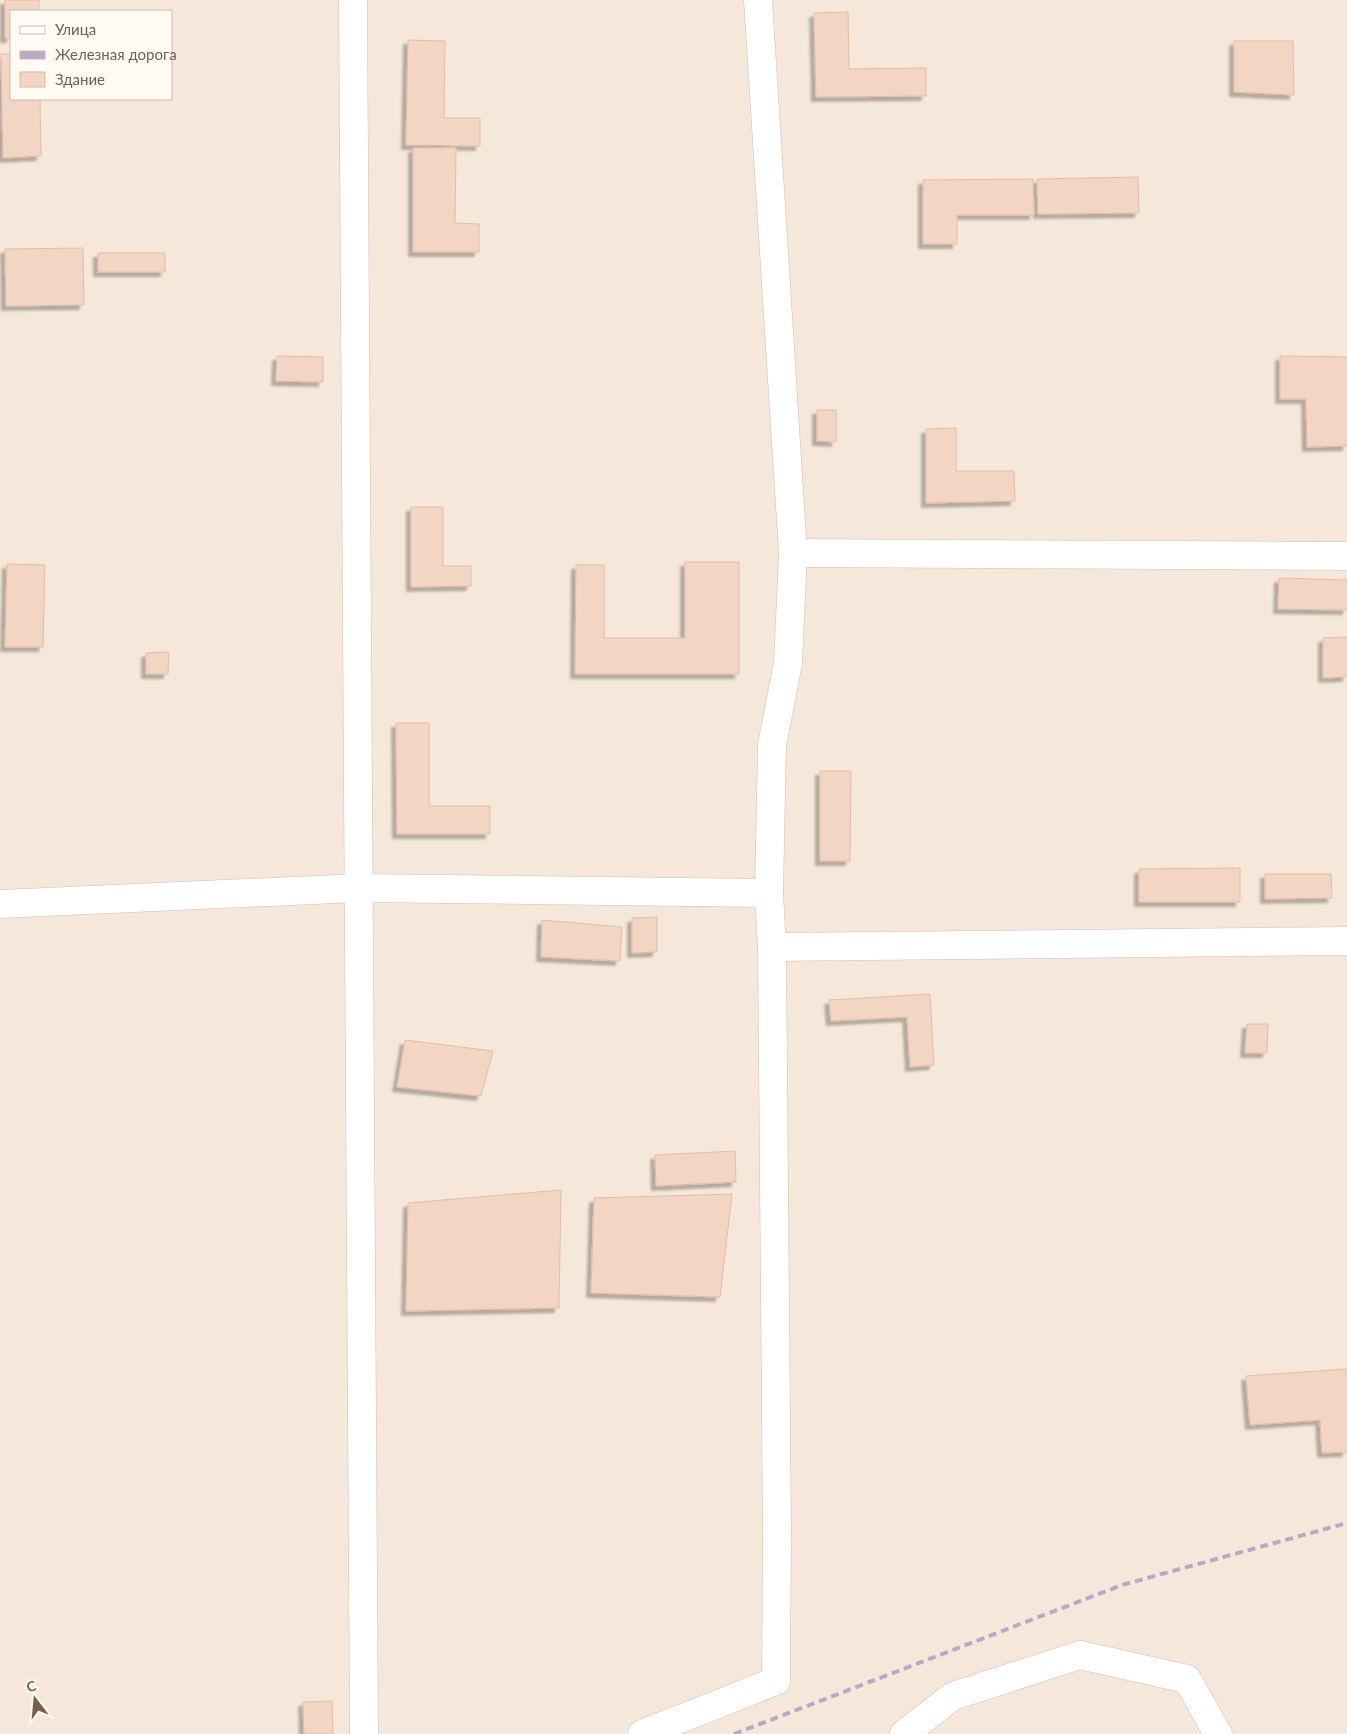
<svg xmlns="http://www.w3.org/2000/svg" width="1347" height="1734" font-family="Lato,sans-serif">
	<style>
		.residential { fill: #f5e8da; fill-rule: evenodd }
		.building { fill: #f3d5c3; stroke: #e6bba3; filter: url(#shadow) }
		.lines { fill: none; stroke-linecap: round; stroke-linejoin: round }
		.minor-casing { stroke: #d1beb0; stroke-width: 29 }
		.minor { stroke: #fff; stroke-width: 28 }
		.rail { stroke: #b9a8c9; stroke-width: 4; stroke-dasharray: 8 5; stroke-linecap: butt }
	</style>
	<defs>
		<filter id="shadow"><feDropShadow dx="-4.5" dy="4.5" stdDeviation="1" flood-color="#0004"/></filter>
	</defs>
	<rect width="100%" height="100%" fill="#fdf6ec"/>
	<path class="residential" d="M0 0H1347V1734H0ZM11 11H171V99H11Z"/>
	<g class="building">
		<path d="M5 0H39V11H11V38H5Z"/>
		<path d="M848 12 849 69 926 68V96L816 97 814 13Z"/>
		<path d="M408 40 445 41 444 118H480V146L406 145Z"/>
		<path d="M1234 41H1293L1294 95 1234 92Z"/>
		<path d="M1 54H11V99H40L41 156 3 158Z"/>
		<path d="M413 148H456L455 223 479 224V252H413Z"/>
		<path d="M1138 177 1139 213 1038 214 1037 179Z"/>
		<path d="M1033 179 1034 215H957V244H923V180Z"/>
		<path d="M83 248 84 305 6 306 5 249Z"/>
		<rect x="98" y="253" width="67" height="19"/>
		<path d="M277 356 323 357V382L276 381Z"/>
		<path d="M1280 356 1347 357V446L1307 447 1306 399H1280Z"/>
		<path d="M817 410H836V442L817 441Z"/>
		<path d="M956 428V471H1014L1015 501 926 503V429Z"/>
		<path d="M411 507H443V566H471V586L411 587Z"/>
		<path d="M685 562H739V674H575L576 565H604V638H685Z"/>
		<path d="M7 564 45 565 43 647H5Z"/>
		<path d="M1279 578 1347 580V610L1278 609Z"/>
		<path d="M1347 637V677L1323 678V638Z"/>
		<path d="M169 652 168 674H146V653Z"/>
		<path d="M396 723H429V806H490V834H397Z"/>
		<path d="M820 771H851L850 861H820Z"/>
		<path d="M1240 868V902H1139V869Z"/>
		<path d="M1265 874H1331L1332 898 1265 899Z"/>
		<path d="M657 917V952L632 953V918Z"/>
		<path d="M542 920 622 927 620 961 541 957Z"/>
		<path d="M930 994 934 1065 910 1067 907 1017 831 1021 829 1000Z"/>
		<path d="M1247 1024H1268L1267 1053H1245Z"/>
		<path d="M405 1040 493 1051 481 1096 397 1087Z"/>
		<path d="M735 1151 736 1182 656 1186 655 1155Z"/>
		<path d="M561 1190 559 1308 406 1311 408 1203Z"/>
		<path d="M732 1194 720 1297 591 1293 594 1198Z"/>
		<path d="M1347 1369V1452L1322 1453 1320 1420 1250 1425 1246 1376Z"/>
		<path d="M332 1701 333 1734H304L303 1702Z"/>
	</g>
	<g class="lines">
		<defs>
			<g id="minor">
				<path d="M353 0 364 1734"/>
				<path d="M793 553 1347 556"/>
				<path d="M0 904 358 888 769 893"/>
				<path d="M772 947 1347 941"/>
				<path d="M642 1734 776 1681 777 1533 772 947 769 893 772 745 788 663 793 553 758 0"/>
				<path d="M904 1734 953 1696 1080 1655 1187 1679 1218 1734"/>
			</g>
		</defs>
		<use href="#minor" class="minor-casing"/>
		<use href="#minor" class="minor"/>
		<path class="rail" d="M734 1734 1122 1585 1347 1523"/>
	</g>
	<rect x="10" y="10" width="162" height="90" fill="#fffaf3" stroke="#cabbb1"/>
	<rect x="20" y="26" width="25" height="8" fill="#ffffff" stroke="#cabbb1"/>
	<text x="55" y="35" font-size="15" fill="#7a5c4d">Улица</text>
	<rect x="20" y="51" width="25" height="8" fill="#b9a8c9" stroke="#cabbb1"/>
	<text x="55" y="60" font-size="15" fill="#7a5c4d">Железная дорога</text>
	<rect x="20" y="72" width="25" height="15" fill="#f3d5c3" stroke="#cabbb1"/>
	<text x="55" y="85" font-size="15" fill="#7a5c4d">Здание</text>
	<g transform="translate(35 1699) rotate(344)" stroke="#fffaf3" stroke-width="4" paint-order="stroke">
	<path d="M0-4L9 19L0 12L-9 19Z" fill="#7a5c4d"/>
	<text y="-8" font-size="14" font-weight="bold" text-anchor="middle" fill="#7a5c4d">С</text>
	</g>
</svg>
